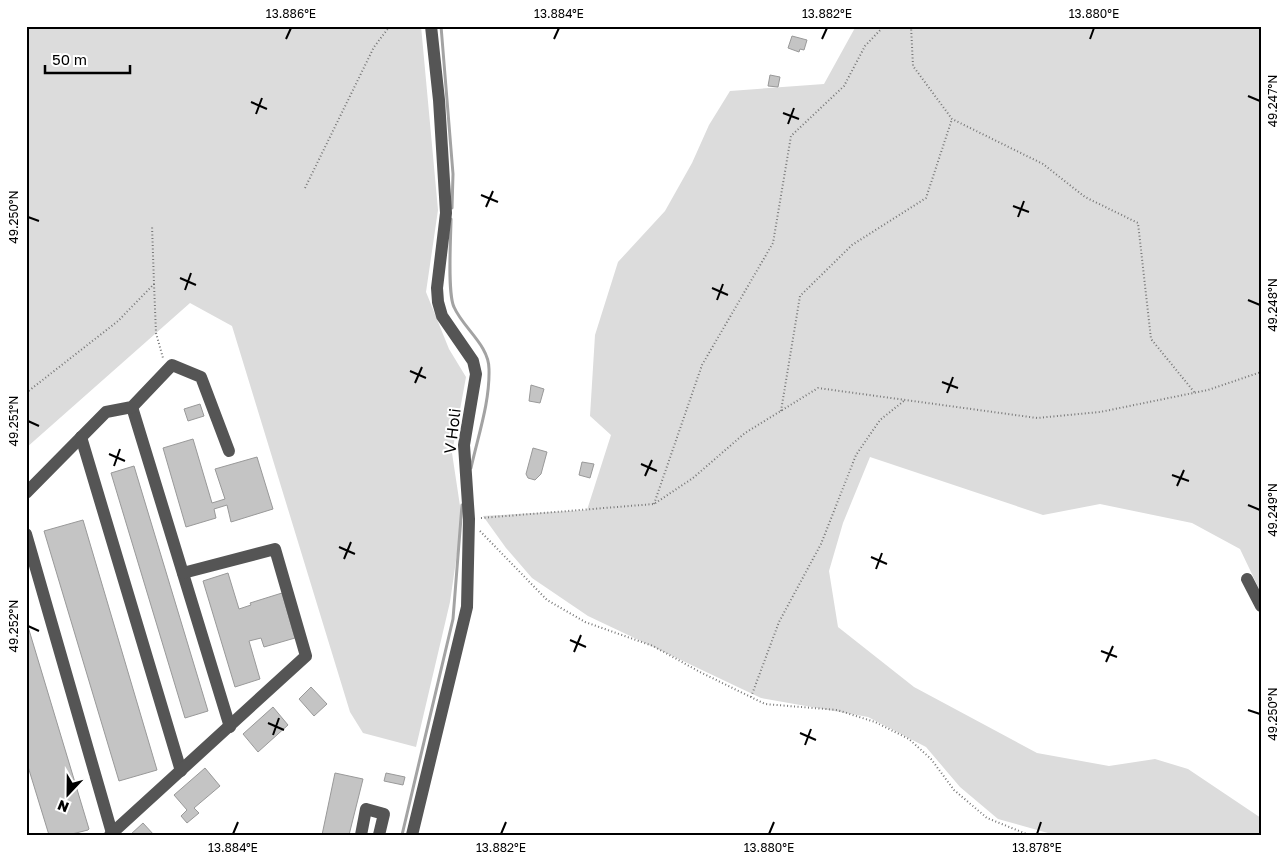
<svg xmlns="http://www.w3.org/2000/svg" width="1287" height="861" font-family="'Golos Text',sans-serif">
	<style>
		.green { fill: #dcdcdc }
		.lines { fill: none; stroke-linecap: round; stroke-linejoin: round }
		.stream { stroke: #a3a3a3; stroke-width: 3 }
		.building { fill: #c4c4c4; stroke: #999 }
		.path { stroke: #777; stroke-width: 2; stroke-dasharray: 1 2.5; stroke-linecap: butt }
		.minor { stroke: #555; stroke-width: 12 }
		.ticks { fill: none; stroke: #000; stroke-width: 2 }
		.labels { text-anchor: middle; stroke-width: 4; stroke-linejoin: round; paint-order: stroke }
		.street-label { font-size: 16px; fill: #000; stroke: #fff }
		.neatline { fill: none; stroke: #000; stroke-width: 2 }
		.ticks-label { font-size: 12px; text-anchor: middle; fill: #000 }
	</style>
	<rect width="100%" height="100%" fill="#fff"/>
	<g class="green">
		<path d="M26 26H421L438 210 426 292 449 349 466 377 452 453 462 519 450 602 416 747 363 733 350 712 232 326 190 303 26 448Z"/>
		<path d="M856 26H1261V593L1240 549 1192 523 1100 504 1043 515 870 457 843 523 829 571 838 627 914 687 1037 753 1109 766 1155 759 1188 769 1261 818V835H1055L998 819 960 787 926 747 868 717 761 698 588 616 532 578 506 548 483 516 587 510 611 435 590 416 595 335 618 262 665 211 692 163 709 125 730 91 824 84Z"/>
	</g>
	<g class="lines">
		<g class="stream">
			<path d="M441 26 453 174 452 208"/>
			<path d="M451 219C451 237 447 292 454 307 463 328 489 345 489 369 490 402 478 436 471 468"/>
			<path d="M402 835 453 619 462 505"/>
		</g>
	</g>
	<g class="building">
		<path d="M792 36 807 40 804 50 800 49 799 52 788 48Z"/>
		<path d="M770 75 780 77 778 87 768 86Z"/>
		<path d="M531 385 544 389 540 403 529 401Z"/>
		<path d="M200 404 204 416 188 421 184 409Z"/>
		<path d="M193 439 212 503 225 499 215 469 257 457 273 509 231 522 227 505 214 509 216 518 186 527 163 448Z"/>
		<path d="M533 448 547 452 541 474 535 480 528 478 526 474Z"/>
		<path d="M582 462 594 464 590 478 579 475Z"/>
		<path d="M134 466 208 711 185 718 111 473Z"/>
		<path d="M83 520 157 770 119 781 44 531Z"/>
		<path d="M228 573 239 609 251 605 250 603 282 593 295 638 264 647 261 638 249 641 260 679 235 687 203 581Z"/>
		<path d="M26 620 89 829 88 830 68 835H49L26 760Z"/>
		<path d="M311 687 327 704 314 716 299 699Z"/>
		<path d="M273 707 288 725 258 752 243 734Z"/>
		<path d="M205 768 220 786 194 808 199 813 187 823 181 816 187 810 174 795Z"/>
		<path d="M335 773 363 779 349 835H322Z"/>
		<path d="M386 773 405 777 403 785 384 781Z"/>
		<path d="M143 823 154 835H130Z"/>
	</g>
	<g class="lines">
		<g class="path">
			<path d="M911 26 913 66 952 119 1043 164 1085 197 1138 223 1151 339 1195 393"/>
			<path d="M1215 26H1220"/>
			<path d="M1255 26 1261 29"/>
			<path d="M305 188 374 47 390 26"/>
			<path d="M154 284 156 333 163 358"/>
			<path d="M26 393 118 321 154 284 152 225"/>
			<path d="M781 411 800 296 852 245 926 198 952 119"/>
			<path d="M654 504 702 365 773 243 791 136 844 86 865 46 884 26"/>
			<path d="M481 518 654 504 693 478 745 433 818 388 1037 418 1100 412 1208 390 1261 372"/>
			<path d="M480 531 547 600 585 622 653 646 700 672 765 704 837 710 875 722 909 739 931 759 954 790 987 818 1029 835"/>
			<path d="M751 697 779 622 821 544 856 455 880 420 905 400"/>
		</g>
		<g class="minor">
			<path d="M132 407 230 727"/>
			<path d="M81 437 181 771"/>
			<path d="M26 493 106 412 132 407 172 365 201 377 229 451"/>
			<path d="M26 534 112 833"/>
			<path d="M1247 579 1261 606"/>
			<path d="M110 835 306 656 275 549 183 573"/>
			<path d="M361 835 366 809 384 814 379 835"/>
			<path d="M412 835 467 607 469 519 464 445 476 374 473 361 442 316 438 302 437 288 446 213 439 100 431 26"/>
		</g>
	</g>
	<path class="ticks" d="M286 39 291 28M554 39 559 28M822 39 827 28M1090 39 1094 28M1248 96 1260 101M251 102 267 109M783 113 799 119M256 114 262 98M788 124 794 108M481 195 498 202M1013 206 1029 212M486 207 493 191M28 217 39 221M1018 217 1024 201M180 278 196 285M712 288 728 295M185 290 191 273M717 300 723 284M1248 300 1260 305M410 371 426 378M942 382 958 388M415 383 422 367M947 393 953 377M28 421 39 426M109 454 125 461M641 464 657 471M114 466 120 449M1172 475 1189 481M645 476 652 460M1177 486 1184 470M1248 505 1260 510M339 547 355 554M871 557 887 564M344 559 351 542M876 569 882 553M28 626 39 631M570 640 586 647M1101 651 1117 657M574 652 581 635M1106 662 1113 646M1248 710 1260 714M268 723 284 730M800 733 816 740M273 735 279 718M805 745 811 729M233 834 238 822M501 834 506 822M769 834 774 822M1037 834 1041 822"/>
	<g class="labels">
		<g class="street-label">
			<text transform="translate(452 431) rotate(-83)" y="6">V Holi</text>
		</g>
	</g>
	<rect width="1287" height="861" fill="none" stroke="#ffffff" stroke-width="55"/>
	<g transform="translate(68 794) rotate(202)" stroke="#ffffff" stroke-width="4" paint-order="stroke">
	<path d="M0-4L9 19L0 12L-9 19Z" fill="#000000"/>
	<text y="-8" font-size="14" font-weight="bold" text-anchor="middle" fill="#000000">N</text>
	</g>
	<path d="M45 65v8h85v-8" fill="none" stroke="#000000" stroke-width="2.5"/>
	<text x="52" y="65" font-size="15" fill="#000000" stroke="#ffffff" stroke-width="4" paint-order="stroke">50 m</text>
	<rect x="28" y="28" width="1232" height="806" class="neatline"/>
	<g class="ticks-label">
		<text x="291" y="18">13.886°E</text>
		<text x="559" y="18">13.884°E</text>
		<text x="827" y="18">13.882°E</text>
		<text x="1094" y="18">13.880°E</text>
		<text transform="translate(1273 101) rotate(-90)" y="4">49.247°N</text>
		<text transform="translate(14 217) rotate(-90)" y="4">49.250°N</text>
		<text transform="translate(1273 305) rotate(-90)" y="4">49.248°N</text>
		<text transform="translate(14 421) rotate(-90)" y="4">49.251°N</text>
		<text transform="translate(1273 510) rotate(-90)" y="4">49.249°N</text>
		<text transform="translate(14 626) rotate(-90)" y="4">49.252°N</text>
		<text transform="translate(1273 714) rotate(-90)" y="4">49.250°N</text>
		<text x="233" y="852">13.884°E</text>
		<text x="501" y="852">13.882°E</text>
		<text x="769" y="852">13.880°E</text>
		<text x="1037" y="852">13.878°E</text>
	</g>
</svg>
